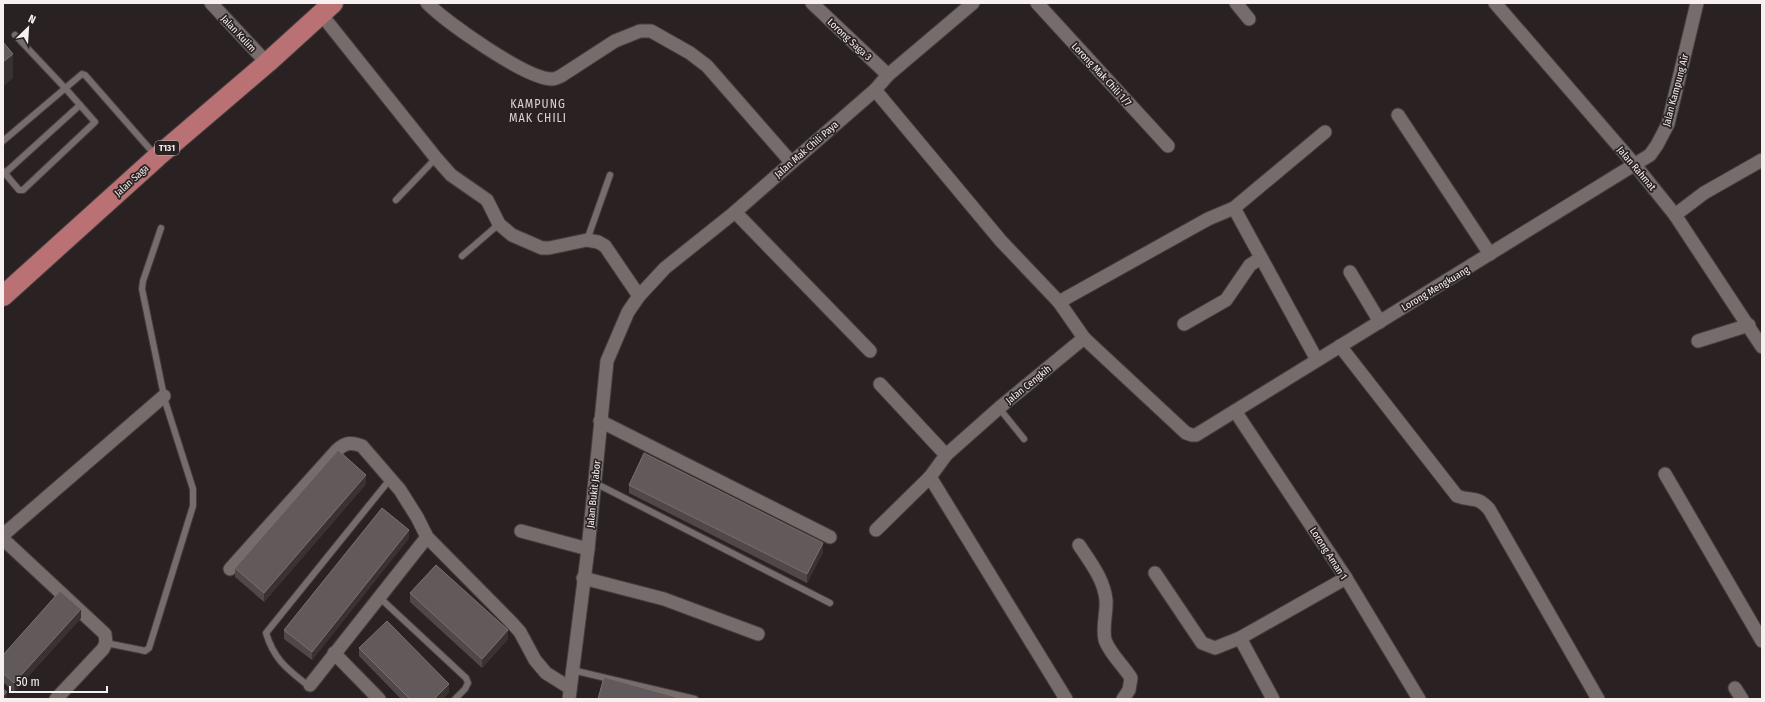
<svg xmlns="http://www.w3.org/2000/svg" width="1765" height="702" font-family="'Fira Sans Condensed',sans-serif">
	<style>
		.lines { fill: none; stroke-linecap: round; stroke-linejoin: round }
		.lane-casing { stroke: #453e3e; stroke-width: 8 }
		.street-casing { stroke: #453e3e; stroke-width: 15 }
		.primary-casing { stroke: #453e3e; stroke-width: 22 }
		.lane { stroke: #766c6c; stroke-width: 6 }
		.street { stroke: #766c6c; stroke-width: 13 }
		.primary { stroke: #b97174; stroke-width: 20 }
		.wall { fill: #504848 }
		.shaded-wall { fill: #3a3131 }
		.building { fill: #625a5a; stroke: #797171 }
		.labels { text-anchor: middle; stroke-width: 3.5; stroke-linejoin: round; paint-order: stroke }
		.shield { fill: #2a2222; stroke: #b9b2b2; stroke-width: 1 }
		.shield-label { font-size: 9px; font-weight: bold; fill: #f6f0f0 }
		.street-label { font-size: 10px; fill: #f6f0f0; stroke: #2a2222 }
		.quarter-label { font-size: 12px; letter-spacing: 1px; fill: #ddd2d2; stroke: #2a2222 }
	</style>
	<rect width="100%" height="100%" fill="#2a2222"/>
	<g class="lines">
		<defs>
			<g id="lane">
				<path d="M3 141 82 74 85 75 156 156"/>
				<path d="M3 171 19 190H23L95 122 65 88 15 35"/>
				<path d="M5 173 80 105"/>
				<path d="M396 200 436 158"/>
				<path d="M587 240 610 175"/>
				<path d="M462 256 499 224"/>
				<path d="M999 408 1024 439"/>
				<path d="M595 483 830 603"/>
				<path d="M379 597 466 678 468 683 465 689 455 699"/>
				<path d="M106 643 141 650 145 651 149 648 193 506V489L165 401 142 289 143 281 161 228"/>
				<path d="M572 670 695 699"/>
				<path d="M310 685 306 684C286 668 274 659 266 633L391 478"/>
			</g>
			<g id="street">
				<path d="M211 3 267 63"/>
				<path d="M427 3C446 22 526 79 552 79 555 79 559 77 561 76L615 41 640 31H651L690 53 707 66 791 162"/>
				<path d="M812 3 888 75"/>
				<path d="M1037 3 1168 146"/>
				<path d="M1236 3 1249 19"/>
				<path d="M1495 3 1635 165 1675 215 1762 347"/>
				<path d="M321 14 436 158 451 175 487 200 499 224 512 235 542 248H549L587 240 598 242 605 246 639 296"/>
				<path d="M875 90 1001 241 1059 302 1084 338 999 408 946 455 930 477 1066 699"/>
				<path d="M1398 115 1490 254"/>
				<path d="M1234 208 1325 132"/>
				<path d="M735 212 870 351"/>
				<path d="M1675 215 1704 193 1762 160"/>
				<path d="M1350 272 1380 322"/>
				<path d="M1059 302 1208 219 1234 208 1317 360"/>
				<path d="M1184 324 1226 300 1250 265 1261 258"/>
				<path d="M1084 338 1186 433 1192 435H1196L1650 155 1657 145 1668 124 1697 3"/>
				<path d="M1698 341 1749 325"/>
				<path d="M1340 346 1457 496C1473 502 1476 495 1489 509L1598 699"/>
				<path d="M880 384 946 455"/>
				<path d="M1235 411 1346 578 1419 699"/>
				<path d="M600 421 830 537"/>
				<path d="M1665 474 1762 641"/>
				<path d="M876 530 930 477"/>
				<path d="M521 531 588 549"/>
				<path d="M3 535 164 396"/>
				<path d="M3 539 105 634 106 643 103 649 56 699"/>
				<path d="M1079 545C1090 562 1104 579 1106 600 1107 613 1102 626 1105 640 1110 654 1123 665 1131 678L1129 690 1123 699"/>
				<path d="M230 569 337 450C346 442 352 442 362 446L400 490 417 517 427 537 512 623 520 632 535 660 546 673 570 688"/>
				<path d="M1155 573 1202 643 1215 648 1240 638 1346 578"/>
				<path d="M583 578 664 599 758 634"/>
				<path d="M1240 638 1273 699"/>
				<path d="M334 653 379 699"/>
				<path d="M310 685 427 537"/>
				<path d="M1735 688 1742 699"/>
				<path d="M569 699 588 549 607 361 628 312 639 296 665 268 735 212 875 90 888 75 973 3"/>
			</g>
			<path id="primary" d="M3 296 157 157 267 63 333 3"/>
		</defs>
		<use href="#lane" class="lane-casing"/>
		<use href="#street" class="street-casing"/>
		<use href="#primary" class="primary-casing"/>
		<use href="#lane" class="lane"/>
		<use href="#street" class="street"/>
		<use href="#primary" class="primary"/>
	</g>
	<g class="wall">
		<path d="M366 484 264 602 235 577V568Z"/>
		<path d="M629 485 823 552 807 583 629 493Z"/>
		<path d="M409 538 312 660 284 639V630Z"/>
		<path d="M410 593 508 639 482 668 410 602Z"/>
		<path d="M81 618 14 692 3 682V655Z"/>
		<path d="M359 648 449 692 443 699H401L359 656Z"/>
	</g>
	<g class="shaded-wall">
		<path d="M13 54V78L4 86V103L3 104V62Z"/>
		<path d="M366 475V484L264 602V593Z"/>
		<path d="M409 530V538L312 660V652Z"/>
		<path d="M823 543V552L807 583V574Z"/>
		<path d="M81 609V618L14 692V683Z"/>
		<path d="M508 630V639L482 668V659Z"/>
		<path d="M449 684V692L443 699H434Z"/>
		<path d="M7 692V699H3V696Z"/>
	</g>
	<g class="building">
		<path d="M3 42 13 54 3 62Z"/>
		<path d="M338 450 366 475 264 593 235 568Z"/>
		<path d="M644 453 823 543 807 574 629 485Z"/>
		<path d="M382 508 409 530 312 652 284 630Z"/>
		<path d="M436 565 508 630 482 659 410 593Z"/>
		<path d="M60 591 81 609 14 683 3 673V655Z"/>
		<path d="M387 621 449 684 434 699H410L359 648Z"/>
		<path d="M604 677 676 697 675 699H598Z"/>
		<path d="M3 689 7 692 3 696Z"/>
	</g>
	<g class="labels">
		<rect class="shield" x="155" y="141" width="24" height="14" rx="3"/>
		<g class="shield-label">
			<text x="167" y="151">T131</text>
		</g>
		<g class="street-label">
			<text transform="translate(239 33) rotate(47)" y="4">Jalan Kulim</text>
			<text transform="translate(850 39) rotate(43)" y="4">Lorong Saga 3</text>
			<text transform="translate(1102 74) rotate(47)" y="4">Lorong Mak Chili 1/7</text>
			<text transform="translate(1675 90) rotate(-75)" y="4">Jalan Kampung Air</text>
			<text transform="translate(806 149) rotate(-41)" y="4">Jalan Mak Chili Paya</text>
			<text transform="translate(1637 168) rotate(50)" y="4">Jalan Rahmat</text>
			<text transform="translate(131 180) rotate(-42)" y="4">Jalan Saga</text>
			<text transform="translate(1435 288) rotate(-31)" y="4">Lorong Mengkuang</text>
			<text transform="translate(1028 384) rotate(-39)" y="4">Jalan Cengkih</text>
			<text transform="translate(593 494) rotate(-84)" y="4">Jalan Bukit Jabor</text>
			<text transform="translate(1329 553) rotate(57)" y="4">Lorong Aman 1</text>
		</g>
		<g class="quarter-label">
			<text x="538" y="108">KAMPUNG<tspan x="538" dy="14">MAK CHILI</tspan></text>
		</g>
	</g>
	<rect width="1765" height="702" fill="none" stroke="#f6f0f0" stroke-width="8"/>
	<g transform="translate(28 28) rotate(25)" stroke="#2a2222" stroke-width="3" paint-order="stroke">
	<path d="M0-3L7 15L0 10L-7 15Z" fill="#f6f0f0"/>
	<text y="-6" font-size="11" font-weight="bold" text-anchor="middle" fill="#f6f0f0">N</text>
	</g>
	<path d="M10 686v6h97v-6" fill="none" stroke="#f6f0f0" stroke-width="2"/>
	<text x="16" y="686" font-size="12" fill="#f6f0f0" stroke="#2a2222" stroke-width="3" paint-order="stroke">50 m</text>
</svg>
